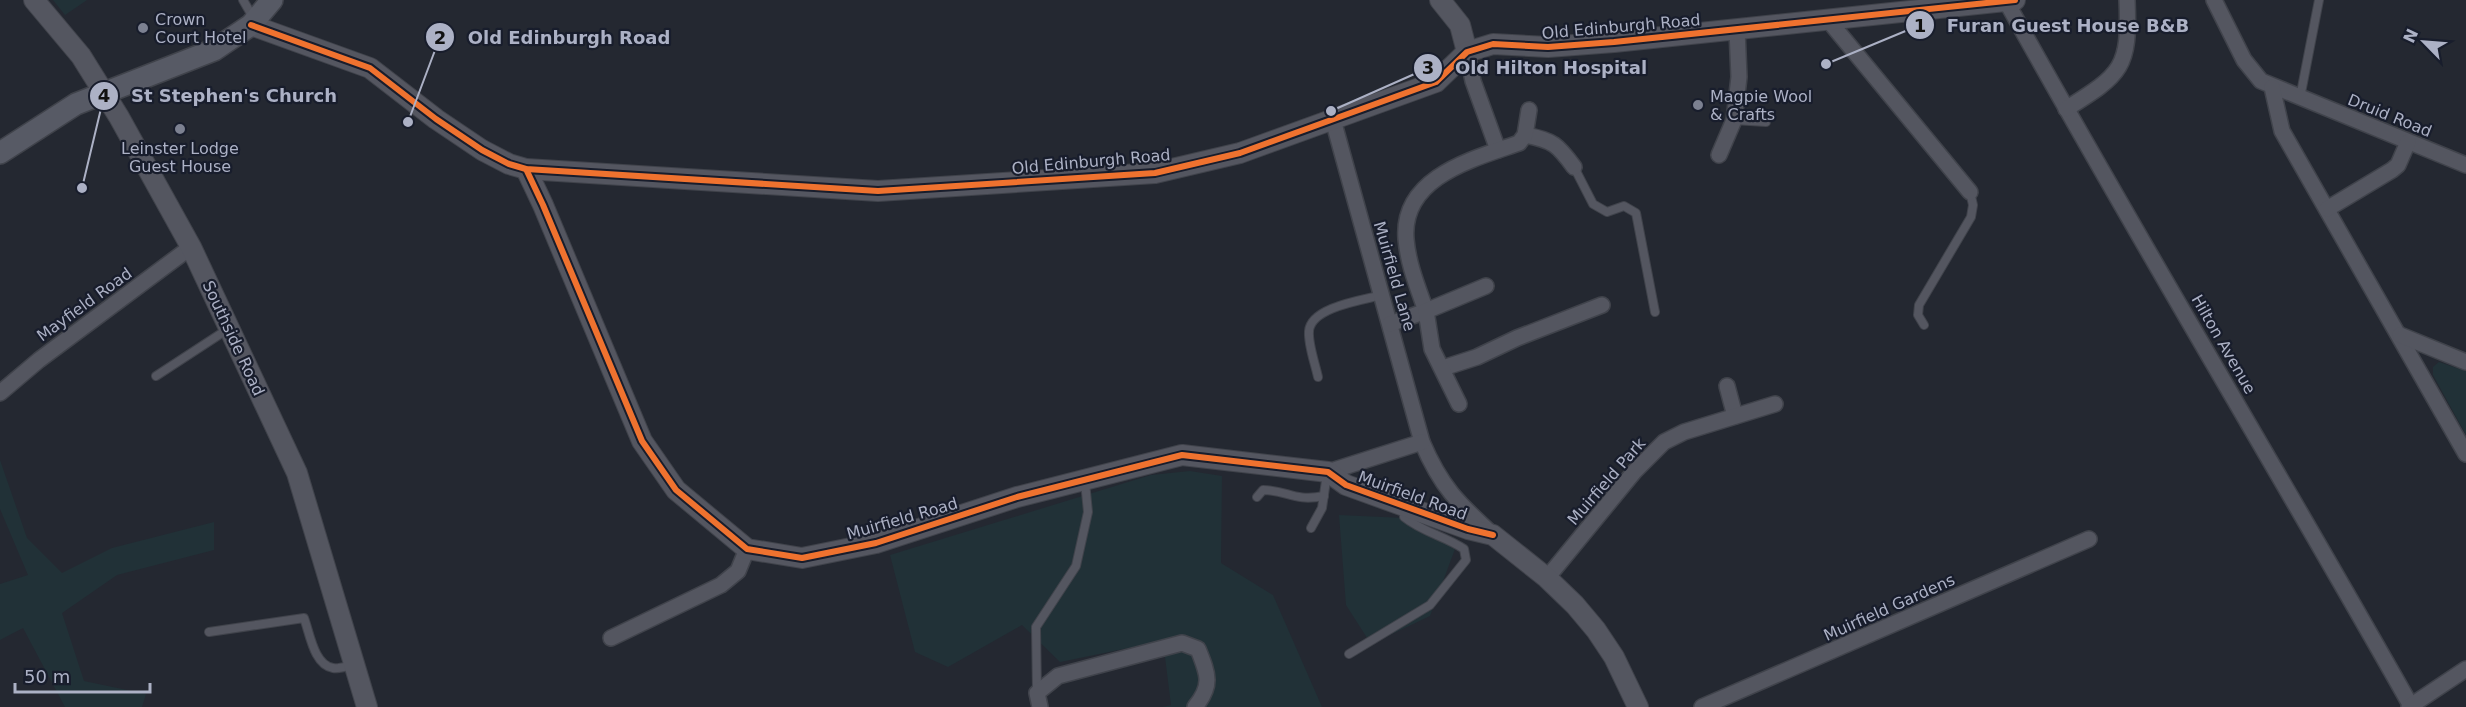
<svg xmlns="http://www.w3.org/2000/svg" width="2466" height="707" font-family="'DejaVu Sans',sans-serif">
	<style>
		.green { fill: #213137 }
		.lines { fill: none; stroke-linecap: round; stroke-linejoin: round }
		.service-casing { stroke: #40434b; stroke-width: 10 }
		.minor-casing { stroke: #40434b; stroke-width: 18 }
		.tertiary-casing { stroke: #40434b; stroke-width: 22 }
		.secondary-casing { stroke: #40434b; stroke-width: 24 }
		.service { stroke: #545660; stroke-width: 8 }
		.minor { stroke: #545660; stroke-width: 15 }
		.tertiary { stroke: #545660; stroke-width: 20 }
		.secondary { stroke: #575a65; stroke-width: 21 }
		.cycleway-casing { stroke: #181d2c; stroke-width: 10 }
		.cycleway { stroke: #ef722f; stroke-width: 6 }
		.poi-dot { fill: #7c8191; stroke: #181d2c; stroke-width: 2 }
		.labels { text-anchor: middle; stroke-width: 4.5; stroke-linejoin: round; paint-order: stroke }
		.poi-label { font-size: 16px; fill: #acb1c5; stroke: #181d2c; text-anchor: start }
		.street-label { font-size: 16px; fill: #acb1c5; stroke: #181d2c }
		.leader { fill: none; stroke: #acb1c5; stroke-width: 2 }
		.callout-dot { fill: #acb1c5; stroke: #181d2c; stroke-width: 2 }
		.mark-label { font-size: 18px; text-anchor: middle; font-weight: bold; fill: #111 }
		.callout-label { font-size: 18px; text-anchor: middle; font-weight: bold; fill: #acb1c5; stroke: #181d2c; stroke-width: 4.5; stroke-linejoin: round; paint-order: stroke }
	</style>
	<rect width="100%" height="100%" fill="#242831"/>
	<g class="green">
		<path d="M53 0H87L65 15Z"/>
		<path d="M2439 362 2466 371V435L2433 375V367Z"/>
		<path d="M0 460 27 538 62 573 112 548 214 522V550L117 575 62 613 84 681 146 694 142 707H65L23 628 0 640V584L28 575 0 509Z"/>
		<path d="M1190 471 1222 476 1221 563 1273 595 1322 707H1162L1171 705 1163 641 1060 662 1022 625 948 667 915 652 890 555 1151 475Z"/>
		<path d="M1339 515 1405 518 1455 549 1430 616 1371 644 1346 605Z"/>
	</g>
	<g class="lines">
		<defs>
			<g id="service">
				<path d="M243 0 254 19"/>
				<path d="M2300 98 2319 0"/>
				<path d="M1734 120 1766 122"/>
				<path d="M1574 167 1593 204 1607 212 1624 206 1636 213 1655 312"/>
				<path d="M1924 325 1918 315 1919 305 1971 217 1973 205 1970 192"/>
				<path d="M156 376 228 329"/>
				<path d="M1318 377C1315 363 1308 345 1309 331 1311 307 1363 300 1382 295"/>
				<path d="M1257 497 1263 490C1288 490 1293 502 1324 496"/>
				<path d="M1311 528 1322 508 1327 474"/>
				<path d="M209 632 304 618C310 634 314 665 333 668 339 669 347 666 353 665"/>
				<path d="M1349 654 1430 605 1466 560 1464 549C1445 536 1422 532 1404 517L1405 508"/>
				<path d="M1037 693 1036 627 1076 566 1088 512 1085 482"/>
			</g>
			<g id="minor">
				<path d="M2214 0 2244 60 2261 81 2466 165"/>
				<path d="M2006 1C2137 238 2278 470 2411 706"/>
				<path d="M1829 21 1970 192"/>
				<path d="M1467 52 1473 81 1498 150"/>
				<path d="M2272 87 2282 131 2466 454"/>
				<path d="M2066 109C2122 74 2130 68 2127 0"/>
				<path d="M1333 120 1422 442C1441 487 1458 503 1493 535"/>
				<path d="M1525 135C1553 140 1558 145 1574 167"/>
				<path d="M1719 155 1734 120 1739 77 1737 30"/>
				<path d="M2327 209 2392 170 2398 165 2408 142"/>
				<path d="M1390 324 1426 311C1418 288 1408 264 1406 239 1401 177 1473 159 1519 143L1525 135 1529 110"/>
				<path d="M2400 335 2466 362"/>
				<path d="M1443 368 1477 357 1517 338 1602 305"/>
				<path d="M1727 386 1735 416"/>
				<path d="M0 393 39 360 191 247"/>
				<path d="M1459 404 1432 349 1426 311 1486 286"/>
				<path d="M1328 472 1422 442"/>
				<path d="M1547 578 1634 472 1664 442 1684 432 1775 404"/>
				<path d="M611 638 721 585 738 571 747 549"/>
				<path d="M1040 707 1037 693 1058 676 1182 643 1198 649C1208 674 1213 685 1195 707"/>
				<path d="M1702 707 2089 539"/>
				<path d="M2409 707 2466 669"/>
			</g>
			<g id="tertiary">
				<path d="M34 0 81 56 119 117 191 247 297 473 367 707"/>
				<path d="M1440 0 1460 25 1467 52"/>
				<path d="M251 25 370 68 436 119 482 150 509 164 526 169 878 191 1155 173 1240 153 1436 82 1467 52 1493 44 1548 47 1614 42 2015 0"/>
				<path d="M526 169 543 205 642 441 676 490 747 549 802 558 876 543 1017 497 1182 455 1328 472 1346 485 1468 529 1493 535 1547 578 1575 605 1596 630 1614 657 1638 707"/>
			</g>
			<path id="secondary" d="M0 153 76 104 214 50 251 25 272 0"/>
		</defs>
		<use href="#service" class="service-casing"/>
		<use href="#minor" class="minor-casing"/>
		<use href="#tertiary" class="tertiary-casing"/>
		<use href="#secondary" class="secondary-casing"/>
		<use href="#service" class="service"/>
		<use href="#minor" class="minor"/>
		<use href="#tertiary" class="tertiary"/>
		<use href="#secondary" class="secondary"/>
		<defs>
			<g id="cycleway">
				<path d="M251 25 370 68 436 119 482 150 509 164 526 169 878 191 1155 173 1240 153 1436 82 1467 52 1493 44 1548 47 1614 42 2015 0"/>
				<path d="M526 169 543 205 642 441 676 490 747 549 802 558 876 543 1017 497 1182 455 1328 472 1346 485 1468 529 1493 535"/>
			</g>
		</defs>
		<use href="#cycleway" class="cycleway-casing"/>
		<use href="#cycleway" class="cycleway"/>
	</g>
	<g class="poi-dot">
		<circle cx="143" cy="28" r="6"/>
		<circle cx="1698" cy="105" r="6"/>
		<circle cx="180" cy="129" r="6"/>
	</g>
	<g class="labels">
		<g class="poi-label">
			<text x="155" y="25">Crown<tspan x="155" dy="18">Court Hotel</tspan></text>
			<text x="1710" y="102">Magpie Wool<tspan x="1710" dy="18">&amp; Crafts</tspan></text>
			<text x="180" y="154" text-anchor="middle">Leinster Lodge<tspan x="180" dy="18">Guest House</tspan></text>
		</g>
		<g class="street-label">
			<text transform="translate(1621 26) rotate(-5)" y="6">Old Edinburgh Road</text>
			<text transform="translate(2390 115) rotate(22)" y="6">Druid Road</text>
			<text transform="translate(1091 161) rotate(-5)" y="6">Old Edinburgh Road</text>
			<text transform="translate(1395 276) rotate(74)" y="6">Muirfield Lane</text>
			<text transform="translate(84 304) rotate(-36)" y="6">Mayfield Road</text>
			<text transform="translate(234 338) rotate(65)" y="6">Southside Road</text>
			<text transform="translate(2224 344) rotate(60)" y="6">Hilton Avenue</text>
			<text transform="translate(1606 481) rotate(-49)" y="6">Muirfield Park</text>
			<text transform="translate(1413 495) rotate(20)" y="6">Muirfield Road</text>
			<text transform="translate(902 518) rotate(-16)" y="6">Muirfield Road</text>
			<text transform="translate(1889 607) rotate(-24)" y="6">Muirfield Gardens</text>
		</g>
	</g>
	<path class="leader" d="M1826 64L1920 25M408 122L440 37M1331 111L1428 68M82 188L104 96"/>
	<g class="callout-dot">
		<circle cx="1826" cy="64" r="6"/>
		<circle cx="408" cy="122" r="6"/>
		<circle cx="1331" cy="111" r="6"/>
		<circle cx="82" cy="188" r="6"/>
		<circle cx="1920" cy="25" r="15"/>
		<circle cx="440" cy="37" r="15"/>
		<circle cx="1428" cy="68" r="15"/>
		<circle cx="104" cy="96" r="15"/>
	</g>
	<g class="mark-label">
		<text x="1920" y="32">1</text>
		<text x="440" y="44">2</text>
		<text x="1428" y="74">3</text>
		<text x="104" y="102">4</text>
	</g>
	<g class="callout-label">
		<text x="2068" y="32">Furan Guest House B&amp;B</text>
		<text x="569" y="44">Old Edinburgh Road</text>
		<text x="1551" y="74">Old Hilton Hospital</text>
		<text x="234" y="102">St Stephen's Church</text>
	</g>
	<g transform="translate(2424 42) rotate(295)" stroke="#181d2c" stroke-width="4.5" paint-order="stroke">
	<path d="M0-4.5L10 22L0 15L-10 22Z" fill="#acb1c5"/>
	<text y="-9" font-size="16" font-weight="bold" text-anchor="middle" fill="#acb1c5">N</text>
	</g>
	<path d="M15 683v9h135v-9" fill="none" stroke="#acb1c5" stroke-width="3"/>
	<text x="24" y="683" font-size="18" fill="#acb1c5" stroke="#181d2c" stroke-width="4.5" paint-order="stroke">50 m</text>
</svg>
